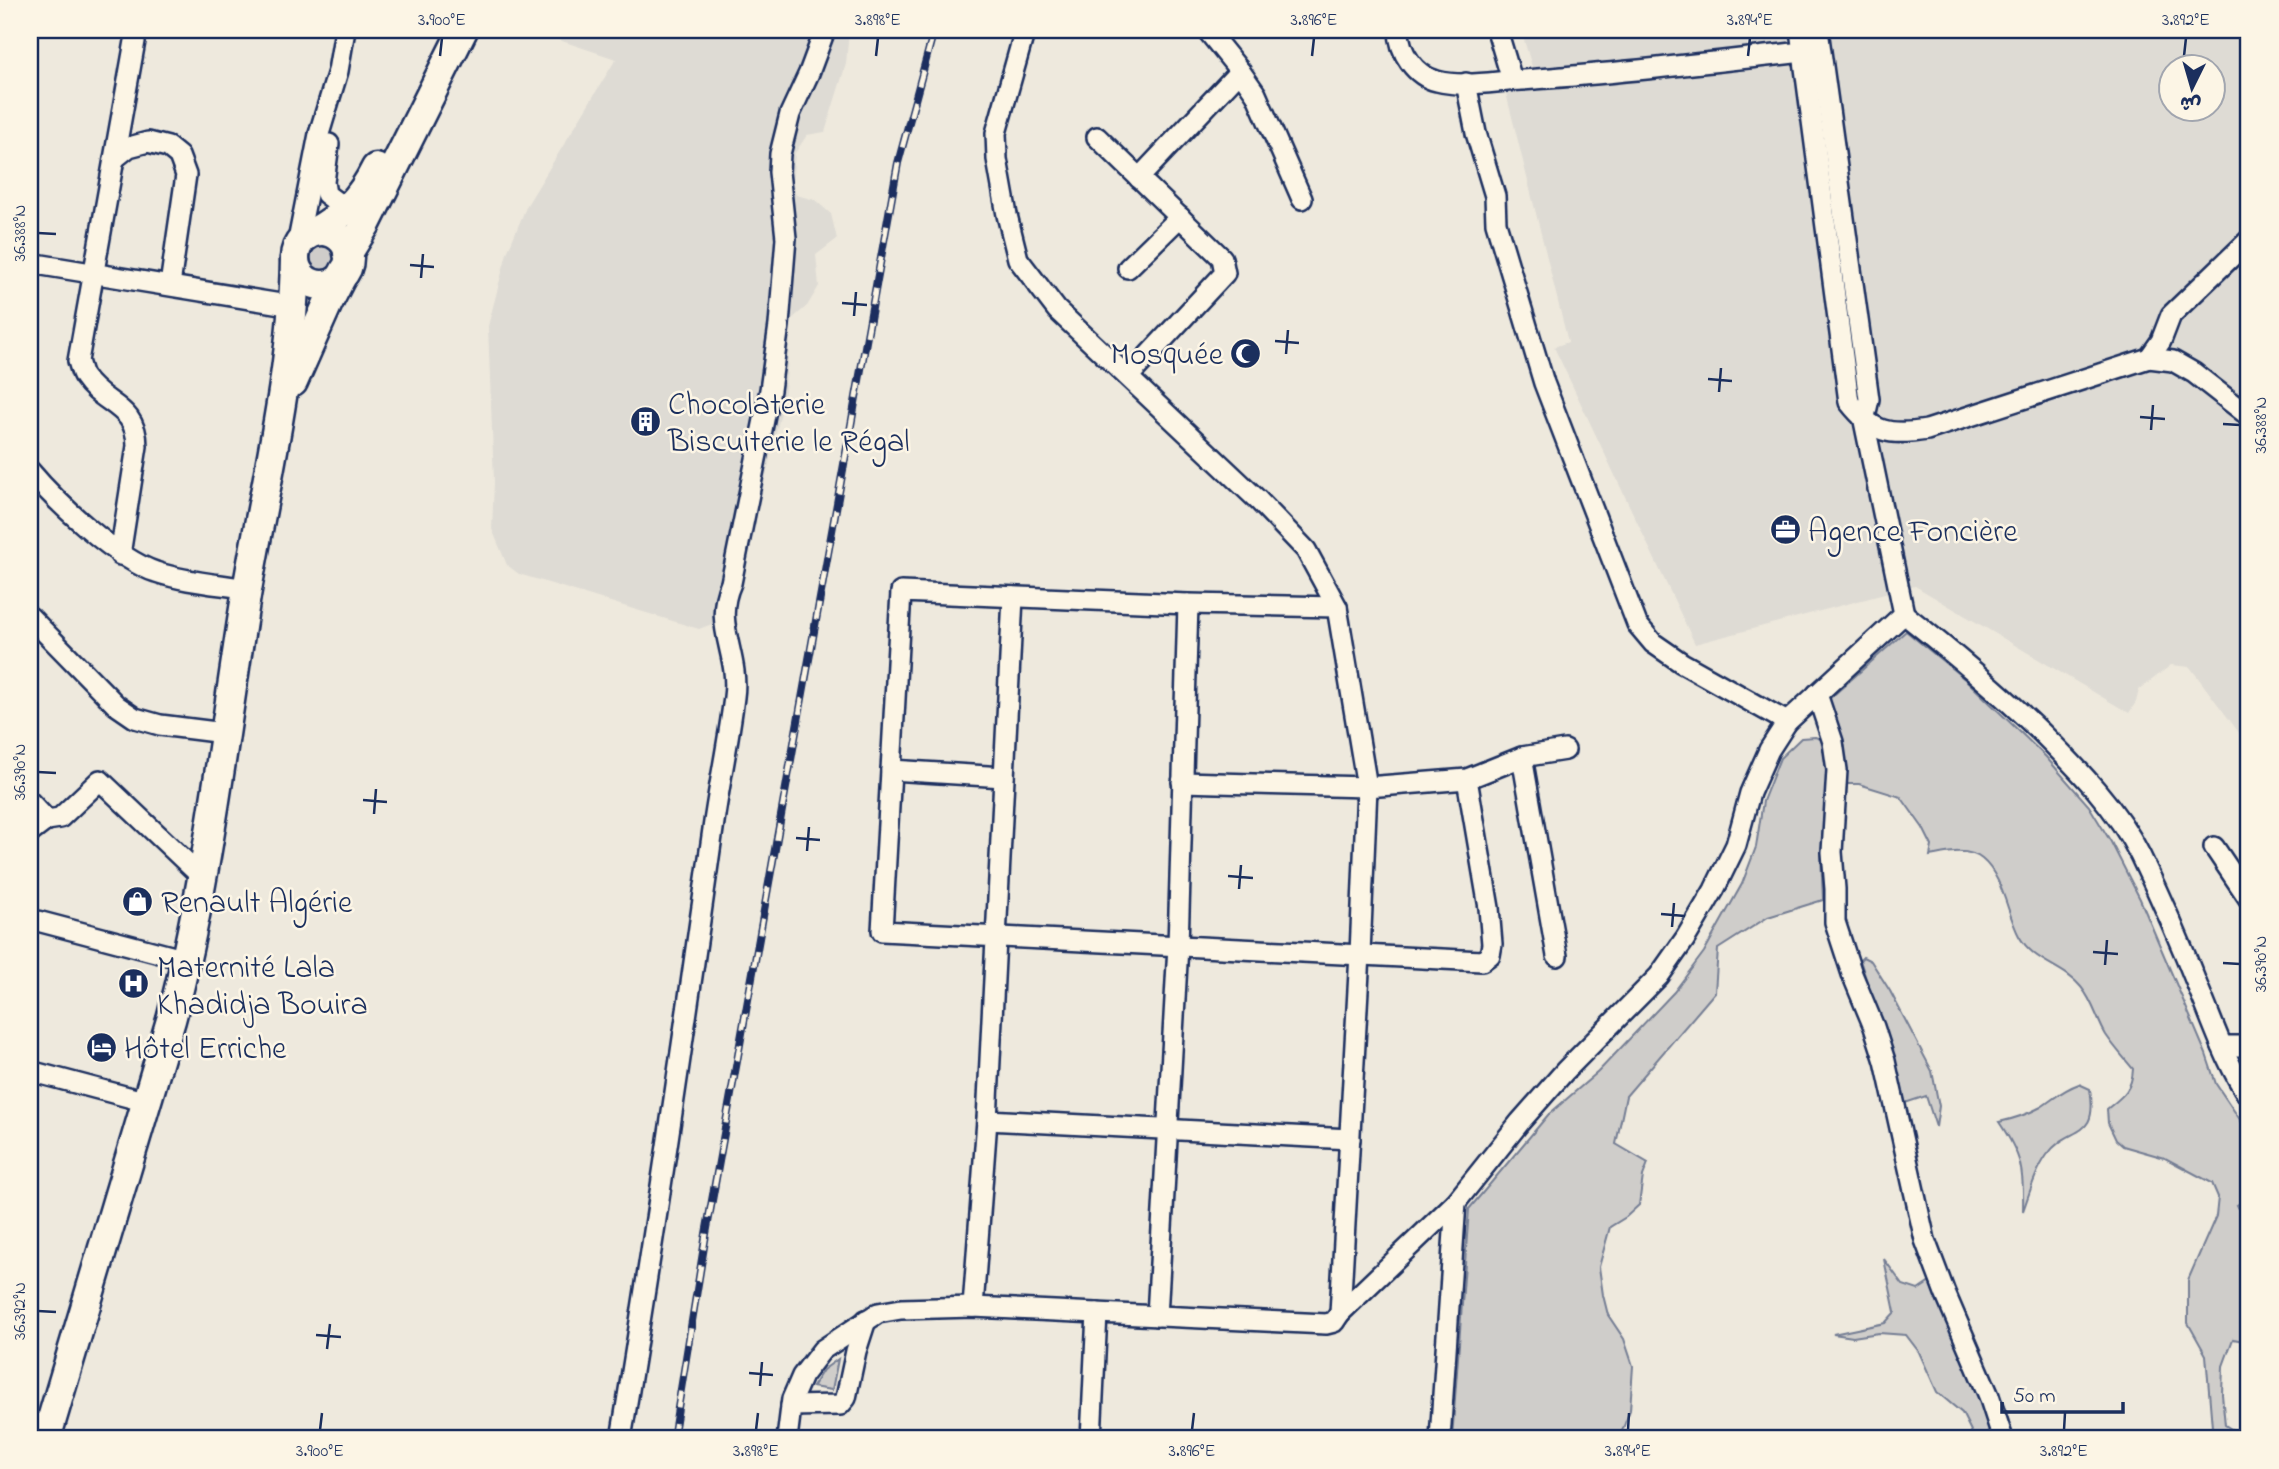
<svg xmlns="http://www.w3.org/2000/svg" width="2279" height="1469" font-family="'Indie Flower','Playpen Sans Arabic',sans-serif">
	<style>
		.built { fill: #dedbd4; fill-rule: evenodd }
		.green { fill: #cfcdca; stroke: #757e94; stroke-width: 2 }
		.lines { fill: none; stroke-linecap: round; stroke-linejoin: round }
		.street-casing { stroke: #1b2f5e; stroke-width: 24 }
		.secondary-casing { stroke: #1b2f5e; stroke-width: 33 }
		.primary-casing { stroke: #1b2f5e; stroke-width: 35 }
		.street { stroke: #fcf5e5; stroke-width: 19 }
		.secondary { stroke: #fcf5e5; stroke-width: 28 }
		.primary { stroke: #fcf5e5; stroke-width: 30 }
		.rail-casing { stroke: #1b2f5e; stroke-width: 8 }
		.rail { stroke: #fcf5e5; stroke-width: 5; stroke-dasharray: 16; stroke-linecap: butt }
		.ticks { fill: none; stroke: #1b2f5e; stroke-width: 2.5 }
		.labels { text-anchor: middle; stroke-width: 5; stroke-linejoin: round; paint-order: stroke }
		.poi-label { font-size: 32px; fill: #1b2f5e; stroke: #fcf5e5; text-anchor: start }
		.neatline { fill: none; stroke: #1b2f5e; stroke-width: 2.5 }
		.ticks-label { font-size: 18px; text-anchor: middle; fill: #1b2f5e }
	</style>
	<rect width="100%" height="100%" fill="#eee9dd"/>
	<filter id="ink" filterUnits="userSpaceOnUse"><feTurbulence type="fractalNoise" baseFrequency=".0143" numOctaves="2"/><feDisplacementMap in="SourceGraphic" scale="14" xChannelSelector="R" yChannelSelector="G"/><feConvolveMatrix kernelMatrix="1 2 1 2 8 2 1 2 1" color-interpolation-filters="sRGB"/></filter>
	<g filter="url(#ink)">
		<g class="built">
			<path d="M529 30H849L846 64 825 132 807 135 795 153 792 182 796 195 815 200 831 214 837 239 816 255 819 286 807 306 792 319 784 399 743 574 726 609 712 624 699 629 519 574 507 565 492 529 494 482 488 326 507 253 527 205 616 59Z"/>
			<path d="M1521 30H2249V746L2190 667 2171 665 2139 690 2136 702 2129 713 1915 586 1695 644 1554 347 1568 342 1506 93 1539 90ZM2170 66H2212V108H2170Z"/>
		</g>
		<g class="green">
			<circle cx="322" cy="258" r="13"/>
			<path d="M1906 631 1967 681 2046 757 2089 806 2111 842 2140 899 2206 1054 2216 1084 2249 1133V1198L2237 1205 2249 1228V1342L2233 1339 2223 1366 2222 1394 2225 1425 2236 1432 2249 1435V1439H2213L2206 1355 2188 1323V1280L2216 1216 2218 1197 2212 1183 2165 1158 2123 1146 2116 1140 2108 1123 2107 1109C2123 1096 2132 1090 2133 1069 2124 1058 2114 1047 2106 1035 2097 1020 2093 1001 2081 987 2063 965 2034 963 2019 936 2007 914 2003 876 1982 859 1967 847 1946 853 1930 856L1932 846 1923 828 1901 797 1859 784H1847C1844 754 1842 727 1828 700Z"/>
			<path d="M1815 737 1827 741 1829 800 1821 853 1823 900 1768 917 1718 949 1715 992 1626 1096 1616 1144 1648 1163 1643 1176 1639 1205 1626 1217 1610 1227 1599 1267 1603 1295 1608 1315 1624 1339 1633 1366 1630 1410 1619 1439H1452L1469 1209 1548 1115 1598 1072 1674 992 1704 952 1742 884 1756 847 1763 801 1780 758 1801 738Z"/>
			<path d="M1863 957 1871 961 1890 991 1932 1071 1939 1106 1936 1127 1926 1096 1905 1103 1886 1031 1872 998 1860 960Z"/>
			<path d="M2079 1084 2090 1089C2099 1142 2069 1124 2047 1155 2035 1172 2030 1192 2023 1211 2024 1170 2022 1156 1999 1122 2013 1119 2028 1114 2041 1107 2055 1098 2062 1090 2079 1084Z"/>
			<path d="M1884 1259 1903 1285 1918 1290 1930 1282 1987 1371 2006 1411 2014 1439H1975L1962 1413 1937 1392 1919 1352 1906 1335 1879 1333 1853 1337 1833 1334 1885 1323 1895 1312Z"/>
			<path d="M838 1359 832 1390 812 1387 823 1370Z"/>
		</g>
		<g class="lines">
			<defs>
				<g id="street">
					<path d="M1207 30 1240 71 1256 94 1302 199"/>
					<path d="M1399 30C1399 52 1415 76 1437 81 1463 88 1496 81 1522 80 1616 74 1710 62 1803 52"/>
					<path d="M1497 30 1512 80"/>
					<path d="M1800 30 1849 402C1873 433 1889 436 1927 430L2149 358 2173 361 2194 373 2249 416"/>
					<path d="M1466 83 1476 133 1495 196 1496 223 1544 383 1637 624 1653 643 1682 663 1787 722"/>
					<path d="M1097 137 1222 258 1225 273 1129 376"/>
					<path d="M329 144 324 182 326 194 338 203 349 202 358 197"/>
					<path d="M114 159 129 147 148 142 168 147 179 156 186 175 170 285"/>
					<path d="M1139 178 1240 71"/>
					<path d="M296 251 319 134 338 71 345 30"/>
					<path d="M30 263 293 306"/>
					<path d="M1128 268 1180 217"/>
					<path d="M2149 358 2161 341 2171 315 2249 240"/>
					<path d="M30 471C56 502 118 560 156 572 185 582 218 584 248 589"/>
					<path d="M120 555 137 446C137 405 103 406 84 377 81 373 80 366 78 361L137 30"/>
					<path d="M1337 607 1188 604 901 592 882 931 1482 961 1490 955 1492 944 1489 908 1467 779"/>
					<path d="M1904 614C1952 652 1997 690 2041 732 2078 769 2117 808 2140 855 2162 900 2182 946 2200 992 2215 1028 2227 1065 2249 1097"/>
					<path d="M30 617 116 705 135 718 160 725 224 733"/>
					<path d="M1817 694 1833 742 1837 770 1832 852 1835 889V922L1852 974 1874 1027 1885 1061 1925 1240 1945 1293 1989 1396 2003 1439"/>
					<path d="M1522 757 1557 956"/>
					<path d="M891 770 1004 777"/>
					<path d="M1182 782 1367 787 1467 779 1522 757 1565 750"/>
					<path d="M30 802 47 820 60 818 100 780 202 877"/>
					<path d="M30 833 47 820"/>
					<path d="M2214 847 2249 899"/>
					<path d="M30 919 186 960"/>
					<path d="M2222 1046H2249"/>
					<path d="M30 1071 147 1102"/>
					<path d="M987 1120 1350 1139"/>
					<path d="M973 1307 987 1120 1013 597"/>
					<path d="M1340 1313 1456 1202 1520 1122 1565 1071 1659 976 1685 939 1714 890 1736 845 1750 793 1769 750 1787 722 1904 614 1864 421 1869 399 1818 30"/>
					<path d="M1157 1316 1178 946 1188 604"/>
					<path d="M791 1406 840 1405 846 1398 856 1351 866 1320"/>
					<path d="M621 1439C655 1234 685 1028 714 822 720 780 729 739 734 697 740 654 712 625 731 583L770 390 779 325 786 238 779 172 780 154 790 114 809 73 825 30"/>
					<path d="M787 1439 792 1399 802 1376 822 1350 878 1313 901 1309 973 1307 1326 1324 1334 1322 1340 1313 1360 954 1367 787 1337 607 1306 550 1259 501 1057 310 1018 259 1007 215 997 159 996 133 1025 30"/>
					<path d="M1091 1439 1097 1313"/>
					<path d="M1440 1439 1456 1202"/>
				</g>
				<g id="secondary">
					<circle cx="322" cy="258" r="27"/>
					<path d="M314 232C345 214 360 200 376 168"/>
					<path d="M348 253 366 224 463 30"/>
					<path d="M293 382 328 303 345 270"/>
					<path d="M46 1439 171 1020C208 882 223 737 246 596 265 484 293 374 295 259"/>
				</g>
				<path id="primary" d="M30 1439 42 1428"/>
			</defs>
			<use href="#street" class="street-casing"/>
			<use href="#secondary" class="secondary-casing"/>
			<use href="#primary" class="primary-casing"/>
			<use href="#street" class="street"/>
			<use href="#secondary" class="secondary"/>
			<use href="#primary" class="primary"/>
			<defs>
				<path id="rail" d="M673 1439 706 1234 898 163 934 30"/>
			</defs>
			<use href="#rail" class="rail-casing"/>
			<use href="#rail" class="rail"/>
		</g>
	</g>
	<path class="ticks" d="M440 56 442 38M876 56 878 38M1312 56 1314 38M1748 56 1750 38M2184 56 2186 38M38 233 56 234M410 265 434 267M421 278 423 254M842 303 867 305M854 316 856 292M1275 341 1299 343M1286 354 1288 330M1708 379 1732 381M1719 392 1721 368M2140 417 2165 419M2223 424 2240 425M2151 430 2153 405M38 772 56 773M363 800 387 802M374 814 376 789M796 838 820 840M807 851 809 827M1228 876 1253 878M1239 889 1241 865M1661 914 1685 916M1672 927 1674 903M2093 952 2118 954M2223 963 2240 964M2105 965 2107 940M38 1311 56 1312M316 1335 341 1337M327 1349 330 1324M749 1373 773 1375M760 1386 762 1362M320 1430 322 1413M756 1430 758 1413M1192 1430 1194 1413M1628 1430 1629 1413M2064 1430 2065 1413"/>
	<defs>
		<symbol id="mosque-disc" viewBox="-11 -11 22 22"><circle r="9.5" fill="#1b2f5e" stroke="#fcf5e5"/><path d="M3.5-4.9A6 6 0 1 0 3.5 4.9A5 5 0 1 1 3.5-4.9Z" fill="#fff"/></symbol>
		<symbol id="building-disc" viewBox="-11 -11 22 22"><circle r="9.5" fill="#1b2f5e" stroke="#fcf5e5"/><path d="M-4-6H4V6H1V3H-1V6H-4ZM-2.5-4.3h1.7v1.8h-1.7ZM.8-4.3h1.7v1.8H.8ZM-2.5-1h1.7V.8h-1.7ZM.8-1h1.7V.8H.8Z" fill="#fff"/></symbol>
		<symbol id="office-disc" viewBox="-11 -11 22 22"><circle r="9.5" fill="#1b2f5e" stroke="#fcf5e5"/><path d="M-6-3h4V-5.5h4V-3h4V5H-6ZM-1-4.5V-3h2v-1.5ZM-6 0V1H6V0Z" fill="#fff"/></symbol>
		<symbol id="shop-disc" viewBox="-11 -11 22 22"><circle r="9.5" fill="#1b2f5e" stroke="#fcf5e5"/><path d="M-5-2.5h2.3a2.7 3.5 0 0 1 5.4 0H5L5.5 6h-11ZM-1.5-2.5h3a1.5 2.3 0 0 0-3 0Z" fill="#fff"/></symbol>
		<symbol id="hospital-disc" viewBox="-11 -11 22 22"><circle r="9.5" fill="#1b2f5e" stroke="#fcf5e5"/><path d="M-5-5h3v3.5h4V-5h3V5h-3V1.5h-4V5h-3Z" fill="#fff"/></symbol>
		<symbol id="hotel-disc" viewBox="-11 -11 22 22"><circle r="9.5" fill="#1b2f5e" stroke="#fcf5e5"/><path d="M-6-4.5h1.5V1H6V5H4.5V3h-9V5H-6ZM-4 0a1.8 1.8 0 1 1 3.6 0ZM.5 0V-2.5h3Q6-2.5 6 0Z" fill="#fff"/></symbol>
	</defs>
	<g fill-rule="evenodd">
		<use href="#mosque-disc" x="1228" y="336" width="35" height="35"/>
		<use href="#building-disc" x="628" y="404" width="35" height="35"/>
		<use href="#office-disc" x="1768" y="512" width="35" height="35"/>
		<use href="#shop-disc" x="120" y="884" width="35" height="35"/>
		<use href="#hospital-disc" x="116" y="966" width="35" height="35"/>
		<use href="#hotel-disc" x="84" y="1030" width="35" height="35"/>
	</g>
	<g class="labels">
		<g class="poi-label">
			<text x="1223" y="364" text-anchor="end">Mosquée</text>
			<text x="668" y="414">Chocolaterie<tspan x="668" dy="37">Biscuiterie le Régal</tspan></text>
			<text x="1808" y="541">Agence Foncière</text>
			<text x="161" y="912">Renault Algérie</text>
			<text x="157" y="977">Maternité Lala<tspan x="157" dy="37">Khadidja Bouira</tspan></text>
			<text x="124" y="1058">Hôtel Erriche</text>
		</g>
	</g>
	<rect width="2279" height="1469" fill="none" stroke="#fcf5e5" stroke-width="77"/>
	<g transform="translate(2192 88) rotate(185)"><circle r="33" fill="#fcf5e5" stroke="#a2a6af" stroke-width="2"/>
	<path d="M0-5L12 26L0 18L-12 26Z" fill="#1b2f5e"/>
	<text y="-10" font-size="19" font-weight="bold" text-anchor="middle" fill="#1b2f5e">ش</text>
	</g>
	<path d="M2002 1402v10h121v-10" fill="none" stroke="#1b2f5e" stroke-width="3.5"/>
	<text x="2013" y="1402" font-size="21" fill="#1b2f5e" stroke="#fcf5e5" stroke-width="5" paint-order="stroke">50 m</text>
	<rect x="38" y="38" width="2202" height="1392" class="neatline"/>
	<g class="ticks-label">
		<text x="442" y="25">3.900°E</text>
		<text x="878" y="25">3.898°E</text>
		<text x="1314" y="25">3.896°E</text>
		<text x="1750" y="25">3.894°E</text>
		<text x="2186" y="25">3.892°E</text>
		<text transform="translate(19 233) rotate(-90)" y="6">36.388°N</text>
		<text transform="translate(2260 425) rotate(-90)" y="6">36.388°N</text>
		<text transform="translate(19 772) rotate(-90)" y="6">36.390°N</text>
		<text transform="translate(2260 964) rotate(-90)" y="6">36.390°N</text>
		<text transform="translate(19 1311) rotate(-90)" y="6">36.392°N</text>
		<text x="320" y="1456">3.900°E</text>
		<text x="756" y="1456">3.898°E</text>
		<text x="1192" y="1456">3.896°E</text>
		<text x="1628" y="1456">3.894°E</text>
		<text x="2064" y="1456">3.892°E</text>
	</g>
</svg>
